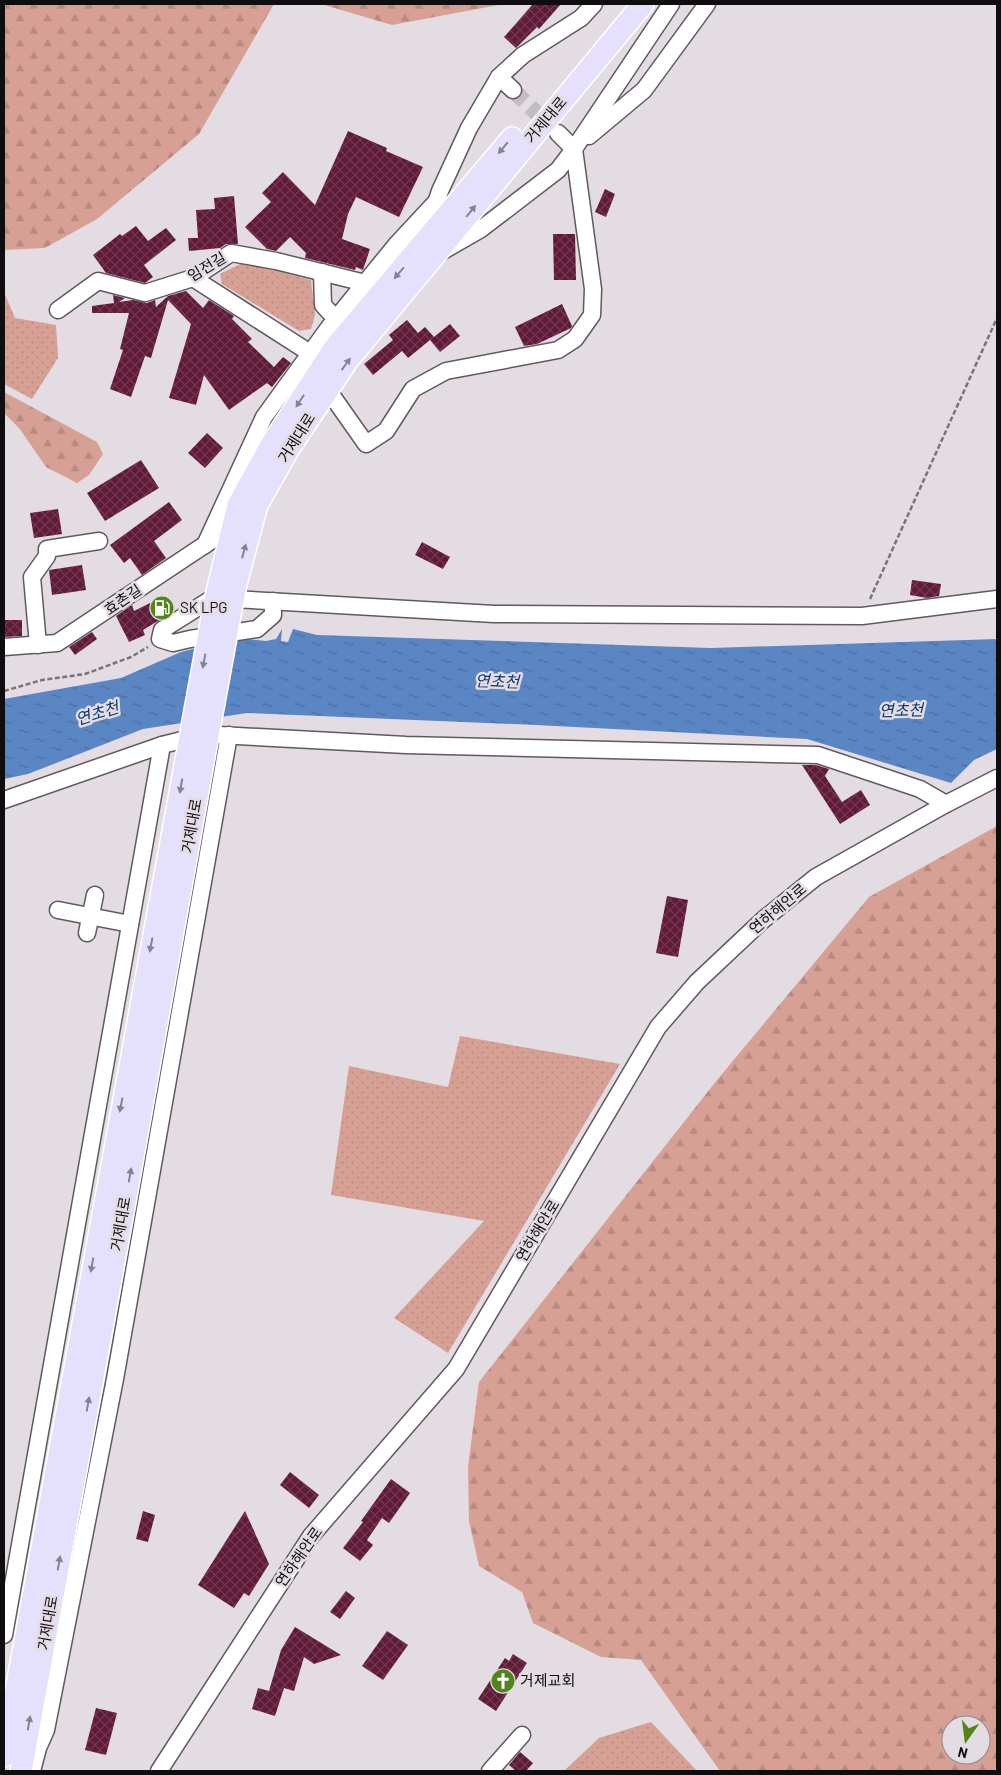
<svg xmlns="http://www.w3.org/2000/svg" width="1001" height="1775" font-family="Barlow,'Noto Sans KR',sans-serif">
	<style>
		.grass { fill: url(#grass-dots) }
		.forest { fill: url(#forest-firs); fill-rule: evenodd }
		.water { fill: url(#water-ripples) }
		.building { fill: url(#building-cross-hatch) }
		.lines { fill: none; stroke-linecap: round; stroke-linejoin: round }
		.minor-tunnel { stroke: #c3bdc3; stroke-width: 16; stroke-dasharray: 16 8; stroke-linecap: butt }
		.minor-casing { stroke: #605a60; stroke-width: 19 }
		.major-casing { stroke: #fff; stroke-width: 24 }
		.path { stroke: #797479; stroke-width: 2.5; stroke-dasharray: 5 2.5; stroke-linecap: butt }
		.minor { stroke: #fff; stroke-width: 16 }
		.major { stroke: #e5e1fd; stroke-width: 21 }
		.major-bridge-casing { stroke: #fff; stroke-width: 24; stroke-linecap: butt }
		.major-bridge { stroke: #e5e1fd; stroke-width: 21 }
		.oneway { fill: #858292 }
		.labels { text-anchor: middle; stroke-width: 5; stroke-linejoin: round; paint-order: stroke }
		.street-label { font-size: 15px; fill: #0f0d0f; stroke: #e3dce3 }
		.poi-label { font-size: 15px; fill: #0f0d0f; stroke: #e3dce3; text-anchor: start }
		.water-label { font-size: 16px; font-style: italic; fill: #0e3871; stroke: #e3dce3 }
	</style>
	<defs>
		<pattern id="grass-dots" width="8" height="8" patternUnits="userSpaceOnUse" patternTransform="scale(1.25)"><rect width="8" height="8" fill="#d7a095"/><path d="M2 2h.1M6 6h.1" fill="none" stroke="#b7897f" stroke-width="1.8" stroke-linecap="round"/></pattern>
		<pattern id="forest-firs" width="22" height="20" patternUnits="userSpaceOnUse" patternTransform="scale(1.25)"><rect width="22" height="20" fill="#d7a095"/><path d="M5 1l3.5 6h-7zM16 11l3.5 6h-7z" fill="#b7897f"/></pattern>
		<pattern id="water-ripples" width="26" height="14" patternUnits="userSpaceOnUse" patternTransform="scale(1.25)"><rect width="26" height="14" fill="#5b86c4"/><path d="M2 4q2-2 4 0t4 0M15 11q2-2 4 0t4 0" fill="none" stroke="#4a6c9e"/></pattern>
		<pattern id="building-cross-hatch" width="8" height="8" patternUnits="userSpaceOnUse" patternTransform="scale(1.25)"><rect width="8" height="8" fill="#601937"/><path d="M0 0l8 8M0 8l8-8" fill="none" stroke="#713851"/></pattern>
	</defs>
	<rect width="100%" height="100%" fill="#e3dce3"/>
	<g class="grass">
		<path d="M244 262 311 280 315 315 311 329 299 331 222 284 220 274Z"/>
		<path d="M4 292 15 318 56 325 58 358 32 399 4 384Z"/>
		<path d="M460 1036 620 1064 448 1353 394 1318 484 1221 331 1195 349 1066 448 1087Z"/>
		<path d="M651 1722 697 1771H564L599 1738Z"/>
	</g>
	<g class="forest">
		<path d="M4 4H274L199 134 97 219 45 248 4 250Z"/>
		<path d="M321 4H504L392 25Z"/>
		<path d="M4 392 97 442 103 454 89 475 77 483 46 467 19 428 4 413Z"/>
		<path d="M997 826V1771H720L641 1660 601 1657 533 1623 522 1592 479 1566 469 1521 468 1467 479 1382 717 1080 869 897ZM951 1725H981V1755H951Z"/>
	</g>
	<path class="water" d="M282 629 281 641 288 642 293 629 317 635 711 648 997 639V749L974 760 951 783 807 739 536 725 247 713 143 729 28 774 4 779V699L121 678 181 652 216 643 246 639 266 641 276 639Z"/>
	<g class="building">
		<path d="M533 4H561L539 29 537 27 516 48 504 37Z"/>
		<path d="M348 131 387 148 386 151 423 167 399 217 356 197 348 214 342 239 370 249 363 270 356 267 355 270 305 258 306 253 290 237 276 251 267 249 245 227 271 202 262 193 283 172 315 205Z"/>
		<path d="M605 189 615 194 606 217 595 212Z"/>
		<path d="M234 196 238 244H226L220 248 189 251 188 238H198L196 210 215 209 214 198Z"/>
		<path d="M136 226 148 241 166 228 176 240 144 265 153 277 145 283 106 273 93 255 120 234 122 236Z"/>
		<path d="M553 234H575L576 280H554Z"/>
		<path d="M186 291 203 308 209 300 234 316 232 319 252 339 248 342 274 367 283 357 291 363 272 387 267 383 229 410 204 375 196 405 169 398 191 324 168 300 151 358 145 356 131 397 110 389 123 350 120 349 129 313H92V306L114 303 113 295 125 298 119 302 133 300 147 303 155 300 156 307 168 296Z"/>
		<path d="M562 304 572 326 571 328 537 344 524 346 515 327Z"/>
		<path d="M407 320 418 333 425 327 434 337 450 324 460 336 440 352 430 340 408 358 402 351 373 375 364 364 393 340 389 335Z"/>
		<path d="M207 433 223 448 205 468 188 453Z"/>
		<path d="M141 460 159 488 105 521 87 493Z"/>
		<path d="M169 502 182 520 154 541 166 558 142 575 130 558 124 563 110 545Z"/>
		<path d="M58 509 62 534 34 538 30 513Z"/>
		<path d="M422 542 450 557 443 569 415 555Z"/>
		<path d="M82 565 86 590 52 595 49 570Z"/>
		<path d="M912 580 941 584 939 596 927 598 910 595Z"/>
		<path d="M162 597 171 613 143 630 145 635 129 642 116 616 132 605 134 611Z"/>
		<path d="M4 620H22V636L4 637Z"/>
		<path d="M92 632 97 639 75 655 69 647Z"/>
		<path d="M802 765H816L829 769 825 776 842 802 861 790 870 805 840 824Z"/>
		<path d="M667 896 688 900 678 957 656 953Z"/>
		<path d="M290 1472 319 1495 309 1508 280 1485Z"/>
		<path d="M391 1479 410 1493 389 1523 382 1518 367 1540 373 1545 360 1561 343 1548 363 1522 361 1521Z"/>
		<path d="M143 1511 155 1515 148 1542 136 1539Z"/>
		<path d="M245 1511 269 1564 249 1596 244 1593 234 1608 198 1585Z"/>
		<path d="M346 1591 355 1598 340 1619 330 1612Z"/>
		<path d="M295 1627 341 1655 314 1664 304 1657 294 1691 284 1688 275 1716 252 1709 258 1688 269 1691 281 1650Z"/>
		<path d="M387 1631 408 1645 383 1680 362 1666Z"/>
		<path d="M513 1654 527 1663 496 1711 478 1699 505 1658 509 1661Z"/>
		<path d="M96 1708 117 1713 106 1755 85 1750Z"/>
		<path d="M520 1752 533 1763 526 1771H516L509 1765Z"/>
	</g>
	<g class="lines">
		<path class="minor-tunnel" d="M513 90 553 129"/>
		<defs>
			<g id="minor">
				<path d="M499 77 513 90"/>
				<path d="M589 136 644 90 707 4"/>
				<path d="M433 212 440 191 469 128 499 77 523 55 581 18 594 4"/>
				<path d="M441 252 481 229 558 170 574 149 671 4"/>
				<path d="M322 272 323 305 336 319"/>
				<path d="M193 278 310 353"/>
				<path d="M58 310 98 281 145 293 193 278 231 253 276 261 365 283"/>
				<path d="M328 390 366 444 386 431 413 389 446 371 558 350 575 339 592 315 593 289 574 149 558 133"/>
				<path d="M205 545 264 417 330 326 396 245 436 202"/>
				<path d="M216 596 162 630 160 639 173 643 190 639 257 629 273 615V601"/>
				<path d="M233 599 494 614 862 616 997 599"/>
				<path d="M38 645 32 577 47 556V549L99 541"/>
				<path d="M4 647 57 643 212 540"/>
				<path d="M219 735 406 745 818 755 920 789 946 804"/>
				<path d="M4 800 162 745 190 738"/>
				<path d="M58 910 130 924"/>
				<path d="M87 933 95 895"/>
				<path d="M4 1635 162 745"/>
				<path d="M32 1771 38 1748 46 1730 115 1379 229 735"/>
				<path d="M159 1771 311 1536 456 1369 658 1027 697 982 764 919 816 877 946 804 997 778"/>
				<path d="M490 1771 522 1735"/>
			</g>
			<g id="major">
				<path d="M216 596 238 505 271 445 335 347 512 138"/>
				<path d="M233 599 237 580 257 505 288 450 347 361 643 4"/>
				<path d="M4 1756 190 738"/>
				<path d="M21 1771 124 1207 208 735"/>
			</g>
		</defs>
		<use href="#minor" class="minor-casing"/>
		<use href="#major" class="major-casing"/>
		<g class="path">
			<path d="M870 599 997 318"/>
			<path d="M4 691 42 680 85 674 131 657 148 647"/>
		</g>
		<use href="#minor" class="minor"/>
		<use href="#major" class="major"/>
		<defs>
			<g id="major-bridge">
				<path d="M208 735 233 599"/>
				<path d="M190 738 216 596"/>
			</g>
		</defs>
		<use href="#major-bridge" class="major-bridge-casing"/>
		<use href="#major-bridge" class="major-bridge"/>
	</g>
	<defs><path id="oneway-solid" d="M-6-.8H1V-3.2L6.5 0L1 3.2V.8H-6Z" transform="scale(1.25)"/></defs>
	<g class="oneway">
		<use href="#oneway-solid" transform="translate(503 148) rotate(130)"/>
		<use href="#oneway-solid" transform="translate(471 211) rotate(-51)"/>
		<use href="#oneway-solid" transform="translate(399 273) rotate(131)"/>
		<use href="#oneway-solid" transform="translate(346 364) rotate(-54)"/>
		<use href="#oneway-solid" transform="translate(300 401) rotate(123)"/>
		<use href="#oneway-solid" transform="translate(244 551) rotate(-75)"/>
		<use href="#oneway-solid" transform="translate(204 661) rotate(101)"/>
		<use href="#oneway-solid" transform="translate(181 786) rotate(100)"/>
		<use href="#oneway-solid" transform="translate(151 945) rotate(101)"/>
		<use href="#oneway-solid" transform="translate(121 1105) rotate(101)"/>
		<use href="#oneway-solid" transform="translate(130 1175) rotate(-80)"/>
		<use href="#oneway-solid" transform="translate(92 1265) rotate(100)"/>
		<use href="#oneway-solid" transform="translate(88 1404) rotate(-80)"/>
		<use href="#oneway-solid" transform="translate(59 1563) rotate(-80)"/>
		<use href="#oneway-solid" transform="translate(29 1723) rotate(-80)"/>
	</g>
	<defs>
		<symbol id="fuel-disc" viewBox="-11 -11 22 22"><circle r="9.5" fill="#518419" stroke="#e3dce3"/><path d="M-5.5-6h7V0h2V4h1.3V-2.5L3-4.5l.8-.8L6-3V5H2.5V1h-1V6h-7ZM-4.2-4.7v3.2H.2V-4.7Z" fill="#fff"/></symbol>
		<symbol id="church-disc" viewBox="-11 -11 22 22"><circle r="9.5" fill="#518419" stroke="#e3dce3"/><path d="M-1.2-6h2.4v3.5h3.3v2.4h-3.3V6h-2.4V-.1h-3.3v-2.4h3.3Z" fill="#fff"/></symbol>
	</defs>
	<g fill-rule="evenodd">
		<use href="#fuel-disc" x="148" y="594" width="28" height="28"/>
		<use href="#church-disc" x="489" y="1667" width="28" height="28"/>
	</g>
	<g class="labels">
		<g class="street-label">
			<text transform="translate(546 120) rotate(-50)" y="5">거제대로</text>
			<text transform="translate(207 267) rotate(-31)" y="5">임전길</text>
			<text transform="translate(297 438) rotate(-58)" y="5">거제대로</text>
			<text transform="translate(123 600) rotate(-34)" y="5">효촌길</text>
			<text transform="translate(192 826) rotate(-80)" y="5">거제대로</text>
			<text transform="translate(778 909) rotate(-40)" y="5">연하해안로</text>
			<text transform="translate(121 1224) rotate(-80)" y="5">거제대로</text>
			<text transform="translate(538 1231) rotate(-59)" y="5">연하해안로</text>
			<text transform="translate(299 1557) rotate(-55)" y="5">연하해안로</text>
			<text transform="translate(48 1623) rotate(-80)" y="5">거제대로</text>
		</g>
		<g class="poi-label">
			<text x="180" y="613">SK LPG</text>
			<text x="520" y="1686">거제교회</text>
		</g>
		<g class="water-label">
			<text transform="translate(497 681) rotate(2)" y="6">연초천</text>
			<text transform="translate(901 710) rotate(-1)" y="6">연초천</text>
			<text transform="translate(97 713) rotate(-17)" y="6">연초천</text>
		</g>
	</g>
	<rect width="1001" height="1775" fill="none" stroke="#0f0d0f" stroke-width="10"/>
	<g transform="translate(966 1740) rotate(194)"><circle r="24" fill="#e3dce3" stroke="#8e898e"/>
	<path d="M0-4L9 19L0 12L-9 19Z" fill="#518419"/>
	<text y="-8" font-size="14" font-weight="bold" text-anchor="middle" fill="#0f0d0f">N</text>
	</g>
</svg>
